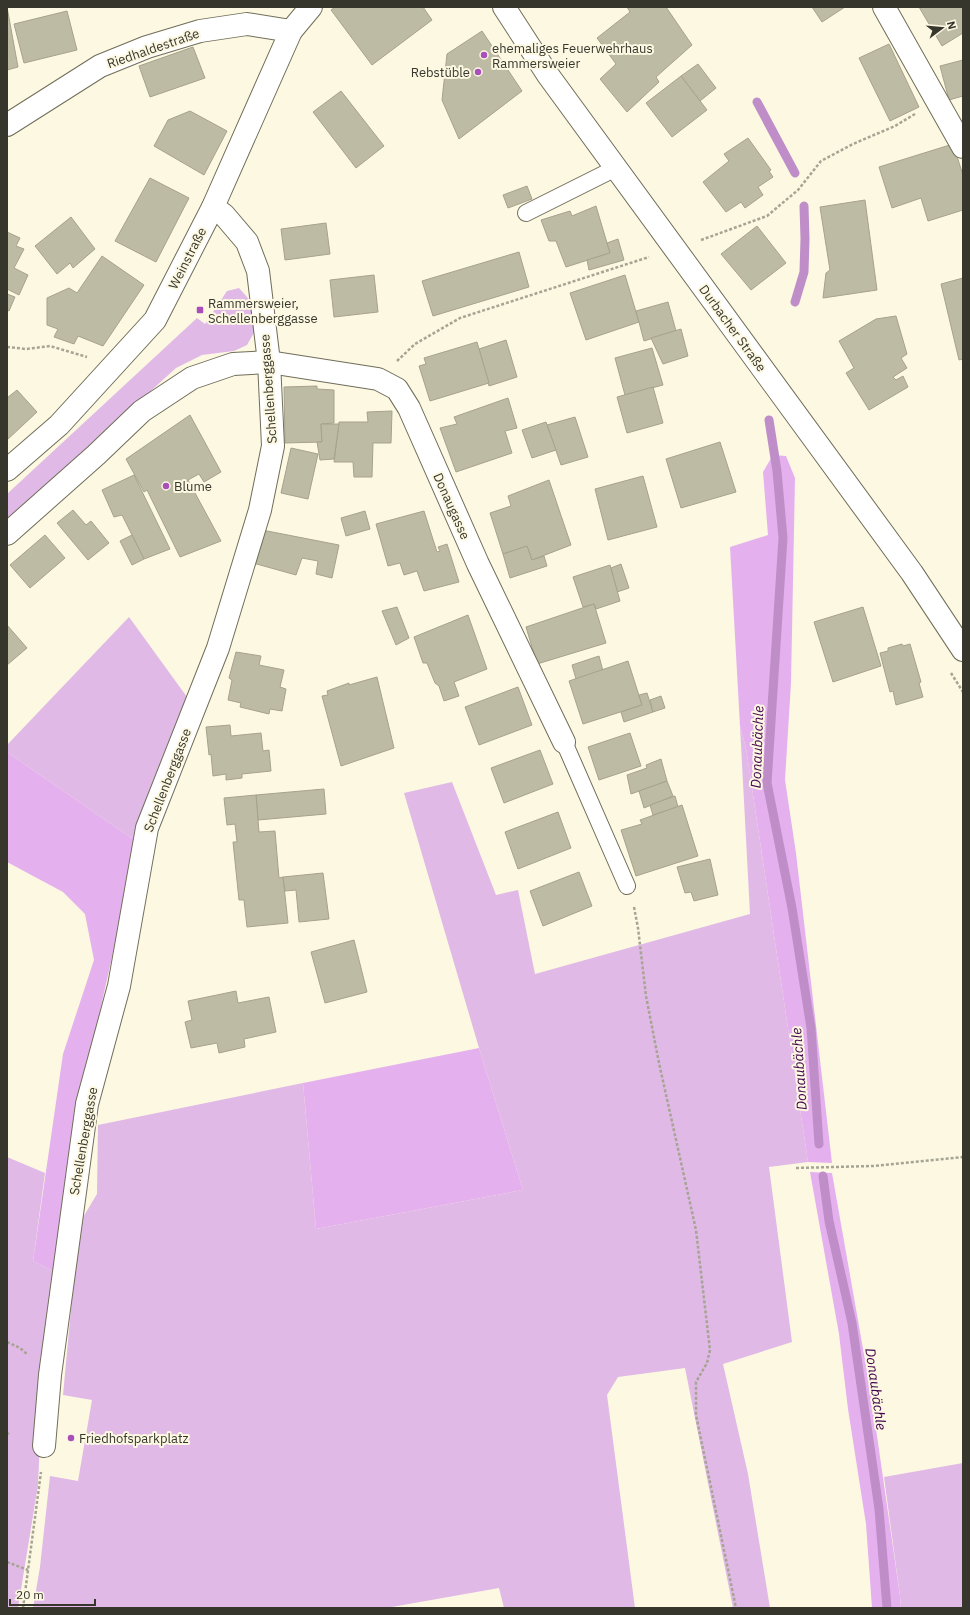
<svg xmlns="http://www.w3.org/2000/svg" width="970" height="1615" font-family="'IBM Plex Sans',sans-serif">
	<style>
		.green { fill: #e0b9e7 }
		.forest { fill: #e4b1ee }
		.lines { fill: none; stroke-linecap: round; stroke-linejoin: round }
		.stream { stroke: #bf8ec8; stroke-width: 9 }
		.building { fill: #bebba5; stroke: #a6a28d }
		.lane-casing { stroke: #706d59; stroke-width: 18 }
		.street-casing { stroke: #706d59; stroke-width: 24 }
		.secondary-casing { stroke: #706d59; stroke-width: 24 }
		.path { stroke: #a6a493; stroke-width: 2.5; stroke-dasharray: 3 2; stroke-linecap: butt }
		.lane { stroke: #fff; stroke-width: 16 }
		.street { stroke: #fff; stroke-width: 22 }
		.secondary { stroke: #fff; stroke-width: 22 }
		.poi-dot { fill: #a94fbb; stroke: #fcf8e2; stroke-width: 1.5 }
		.labels { text-anchor: middle; stroke-width: 4; stroke-linejoin: round; paint-order: stroke }
		.street-label { font-size: 13px; fill: #37362d; stroke: #fcf8e2 }
		.poi-label { font-size: 13px; fill: #37362d; stroke: #fcf8e2; text-anchor: start }
		.water-label { font-size: 14px; font-style: italic; fill: #44054f; stroke: #fcf8e2 }
	</style>
	<rect width="100%" height="100%" fill="#fcf8e2"/>
	<g class="green">
		<path d="M239 288 247 297 255 311 256 329 247 345 234 351 202 355 176 368 7 521V494L197 318 205 324 227 291Z"/>
		<path d="M129 617 187 697 138 840 130 837 7 752V745Z"/>
		<path d="M740 726 746 748 808 1162 769 1167 792 1342 723 1364 748 1474 770 1608H733L685 1368 618 1377 607 1395 635 1608H504L499 1588 386 1608H33L40 1567 50 1476 78 1481 92 1400 63 1395 79 1224 97 1194 98 1125 303 1083 316 1229 523 1190 479 1048 404 793 452 782 496 895 518 890 535 974 750 914Z"/>
		<path d="M7 1157 45 1173 33 1261 55 1272 42 1394 38 1485 18 1608H7Z"/>
		<path d="M963 1463V1608H901L900 1596 884 1477Z"/>
	</g>
	<g class="forest">
		<path d="M773 455 786 456 795 478 791 683 785 780 796 853 832 1163 808 1162 746 748 740 726 730 547 768 535 763 472Z"/>
		<path d="M7 752 130 837 138 840 76 1119 55 1272 33 1261 63 1054 94 960 85 914 63 892 7 862Z"/>
		<path d="M479 1048 523 1190 316 1229 303 1083Z"/>
		<path d="M810 1172 832 1173 871 1394 900 1596 901 1608H872L866 1524 848 1409 839 1334Z"/>
	</g>
	<g class="lines">
		<g class="stream">
			<path d="M757 102 795 173"/>
			<path d="M795 302 804 272 805 239 804 206"/>
			<path d="M769 420 777 471 783 538 767 783 792 908 811 1028 819 1144"/>
			<path d="M823 1176 829 1221 852 1323 879 1509 887 1608"/>
		</g>
	</g>
	<g class="building">
		<path d="M7 7 18 67 7 70Z"/>
		<path d="M335 7H423L432 20 372 65 331 10Z"/>
		<path d="M627 7H666L692 45 656 77 659 82 627 112 600 79 616 64 597 38 630 12Z"/>
		<path d="M812 7H845L822 22Z"/>
		<path d="M919 7H963V33L942 46Z"/>
		<path d="M67 11 77 50 24 63 14 24Z"/>
		<path d="M482 31 522 91 459 139 442 100 447 54Z"/>
		<path d="M889 44 919 107 890 121 859 58Z"/>
		<path d="M193 47 205 78 150 97 139 66Z"/>
		<path d="M963 60V96L949 100 940 66Z"/>
		<path d="M698 64 716 88 700 101 681 76Z"/>
		<path d="M681 76 707 110 672 137 646 103Z"/>
		<path d="M341 91 384 146 356 168 313 112Z"/>
		<path d="M190 111 227 131 204 175 154 146 168 120Z"/>
		<path d="M748 138 771 170 769 171 773 177 758 187 763 195 745 208 741 202 726 212 703 182 729 161 724 154Z"/>
		<path d="M953 144 963 175V210L928 221 921 198 892 208 879 167Z"/>
		<path d="M150 178 189 198 156 262 115 241Z"/>
		<path d="M527 186 532 199 508 208 503 195Z"/>
		<path d="M865 200 877 290 823 298 826 273 830 270 820 207Z"/>
		<path d="M596 206 610 253 566 267 556 241H549L541 220 570 211 572 216Z"/>
		<path d="M71 217 95 249 73 268 70 263 57 274 35 246Z"/>
		<path d="M326 223 330 254 285 260 281 229Z"/>
		<path d="M757 226 786 263 751 290 721 254Z"/>
		<path d="M7 232 20 238 16 246 24 249 14 268 28 275 19 295 7 289Z"/>
		<path d="M618 239 624 260 589 270 587 260 610 253 607 243Z"/>
		<path d="M519 252 529 287 433 316 422 281Z"/>
		<path d="M102 256 144 285 103 346 78 336 74 344 54 337 58 329 47 325V298L69 288 77 293Z"/>
		<path d="M374 275 378 312 334 317 330 280Z"/>
		<path d="M625 275 639 322 586 340 570 293Z"/>
		<path d="M963 278V359L959 360 941 284Z"/>
		<path d="M7 294 15 297 9 311 7 310Z"/>
		<path d="M668 302 676 331 644 341 636 311Z"/>
		<path d="M896 316 907 354 901 358 907 368 893 377 896 380 903 376 908 387 869 410 846 373 854 368 839 341 876 319Z"/>
		<path d="M681 329 688 356 663 364 651 338Z"/>
		<path d="M506 340 517 377 489 386 479 349Z"/>
		<path d="M477 342 489 383 430 401 419 366 426 364 424 358Z"/>
		<path d="M652 348 663 385 625 395 615 358Z"/>
		<path d="M317 386V389L334 390V423L321 424 322 442 285 443 284 387Z"/>
		<path d="M653 387 663 423 627 433 617 397Z"/>
		<path d="M17 390 37 412 7 440V398Z"/>
		<path d="M508 398 517 428 505 431 512 453 456 472 440 428 457 424 454 417Z"/>
		<path d="M392 411 391 443H373L372 477H354L353 462H334L339 422H368L367 412Z"/>
		<path d="M190 415 221 472 204 482 199 474 188 480 221 541 180 557 147 490 144 492 126 459Z"/>
		<path d="M575 417 588 457 561 465 547 425Z"/>
		<path d="M546 422 556 450 532 458 522 430Z"/>
		<path d="M321 424H339L334 459 320 460 317 442H322Z"/>
		<path d="M720 442 736 492 681 508 666 459Z"/>
		<path d="M291 448 318 454 308 499 281 493Z"/>
		<path d="M134 475 170 549 144 559 122 515 114 517 102 490Z"/>
		<path d="M643 476 657 527 608 540 595 489Z"/>
		<path d="M549 480 571 545 532 560 527 546 503 554 490 513 511 506 508 496Z"/>
		<path d="M73 510 86 525 91 521 109 543 88 560 57 523Z"/>
		<path d="M365 511 370 529 346 536 341 518Z"/>
		<path d="M424 511 437 552 440 551 438 547 447 544 459 582 424 591 417 571 404 575 400 563 388 566 376 524Z"/>
		<path d="M262 530 339 545 332 578 316 574 318 561 302 558 296 575 253 563Z"/>
		<path d="M45 535 65 558 30 588 10 565Z"/>
		<path d="M132 535 144 559 132 565 120 541Z"/>
		<path d="M527 546 532 560 544 556 547 566 510 578 503 554Z"/>
		<path d="M621 564 629 588 617 592 611 568Z"/>
		<path d="M610 565 620 601 596 609 594 604 583 607 573 577Z"/>
		<path d="M594 604 606 643 537 664 526 627Z"/>
		<path d="M397 607 409 638 396 645 382 611Z"/>
		<path d="M863 607 881 666 833 682 814 622Z"/>
		<path d="M468 615 487 669 454 682 459 696 444 701 439 686 435 683 427 663H423L414 637Z"/>
		<path d="M7 625 27 648 7 665Z"/>
		<path d="M902 644 903 646 910 644 921 682 919 683 923 697 896 705 893 691 890 692 880 653 888 651V648Z"/>
		<path d="M236 652 261 656 259 665 284 670 280 687 286 689 282 711 270 709 269 714 240 707 241 703 228 700 232 680 229 678Z"/>
		<path d="M599 656 603 671 576 679 572 665Z"/>
		<path d="M628 661 642 705 583 724 569 681Z"/>
		<path d="M377 677 394 748 341 766 322 696 328 695 327 691 349 683V685Z"/>
		<path d="M518 687 532 725 479 745 465 707Z"/>
		<path d="M647 693 653 712 624 722 621 712 642 705 639 695Z"/>
		<path d="M661 696 665 708 653 712 650 700Z"/>
		<path d="M230 725 231 736 261 733 263 751 269 750 271 771 242 774V778L226 780V774L213 776 211 754 209 755 206 727Z"/>
		<path d="M630 733 641 766 599 780 588 747Z"/>
		<path d="M540 750 553 784 504 803 491 768Z"/>
		<path d="M661 759 667 781 631 794 627 775 647 768 646 765Z"/>
		<path d="M667 781 673 796 644 808 639 791Z"/>
		<path d="M324 789 326 814 258 820 256 795Z"/>
		<path d="M256 795 259 832 275 831 279 878 283 877 288 923 247 927 244 900H239L233 842H237L235 824 227 825 224 798Z"/>
		<path d="M675 796 678 807 653 815 650 805Z"/>
		<path d="M682 805 698 856 636 876 621 830 642 824 640 820Z"/>
		<path d="M558 812 571 848 518 869 505 832Z"/>
		<path d="M710 859 718 895 694 901 691 892 685 893 677 867Z"/>
		<path d="M579 872 592 906 543 926 530 891Z"/>
		<path d="M323 873 329 919 299 922 296 890 285 891 283 877Z"/>
		<path d="M354 940 367 992 325 1003 311 952Z"/>
		<path d="M236 991 238 1003 269 997 276 1032 244 1039 245 1047 219 1053 217 1043 191 1048 185 1022 192 1020 188 1001Z"/>
	</g>
	<g class="lines">
		<defs>
			<g id="lane">
				<path d="M526 213 616 168"/>
				<path d="M564 742 627 886"/>
			</g>
			<g id="street">
				<path d="M884 7 963 147"/>
				<path d="M7 125 100 66 147 47 200 31 247 24 291 31"/>
				<path d="M7 534 96 455 142 411 192 378 233 364 269 362 378 379 397 389 409 408 478 564 564 742"/>
				<path d="M44 1446 50 1375 87 1104 119 986 147 828 218 648 260 510 273 446 269 362 258 271 247 242 224 215 213 207"/>
			</g>
			<g id="secondary">
				<path d="M504 7 548 75 912 573 963 650"/>
				<path d="M7 470 59 425 155 320 213 207 291 31 311 7"/>
			</g>
		</defs>
		<use href="#lane" class="lane-casing"/>
		<use href="#street" class="street-casing"/>
		<use href="#secondary" class="secondary-casing"/>
		<g class="path">
			<path d="M701 240 767 216 798 190 821 161 853 144 895 126 915 114"/>
			<path d="M7 347 26 349 50 346 87 357"/>
			<path d="M397 361 415 344 460 318 649 257"/>
			<path d="M951 673 963 692"/>
			<path d="M634 907 638 928 646 996 659 1063 696 1230 710 1350 707 1363 696 1382V1415L736 1608"/>
			<path d="M796 1168 873 1166 963 1157"/>
			<path d="M7 1342 20 1348 27 1354"/>
			<path d="M7 1433 9 1434"/>
			<path d="M7 1562 28 1570"/>
			<path d="M23 1608 41 1472"/>
		</g>
		<use href="#lane" class="lane"/>
		<use href="#street" class="street"/>
		<use href="#secondary" class="secondary"/>
	</g>
	<g class="poi-dot">
		<circle cx="484" cy="55" r="4"/>
		<circle cx="478" cy="72" r="4"/>
		<rect x="196" y="306" width="8" height="8" rx="2"/>
		<circle cx="166" cy="486" r="4"/>
		<circle cx="71" cy="1438" r="4"/>
	</g>
	<g class="labels">
		<g class="street-label">
			<text transform="translate(153 48) rotate(-19)" y="5">Riedhaldestraße</text>
			<text transform="translate(187 258) rotate(-63)" y="5">Weinstraße</text>
			<text transform="translate(733 328) rotate(54)" y="5">Durbacher Straße</text>
			<text transform="translate(268 389) rotate(-94)" y="5">Schellenberggasse</text>
			<text transform="translate(452 506) rotate(66)" y="5">Donaugasse</text>
			<text transform="translate(167 780) rotate(-69)" y="5">Schellenberggasse</text>
			<text transform="translate(83 1141) rotate(-80)" y="5">Schellenberggasse</text>
		</g>
		<g class="poi-label">
			<text x="492" y="53">ehemaliges Feuerwehrhaus<tspan x="492" dy="15">Rammersweier</tspan></text>
			<text x="470" y="77" text-anchor="end">Rebstüble</text>
			<text x="208" y="308">Rammersweier,<tspan x="208" dy="15">Schellenberggasse</tspan></text>
			<text x="174" y="491">Blume</text>
			<text x="79" y="1443">Friedhofsparkplatz</text>
		</g>
		<g class="water-label">
			<text transform="translate(757 747) rotate(-88)" y="5">Donaubächle</text>
			<text transform="translate(799 1069) rotate(-94)" y="5">Donaubächle</text>
			<text transform="translate(876 1389) rotate(82)" y="5">Donaubächle</text>
		</g>
	</g>
	<rect width="970" height="1615" fill="none" stroke="#37362d" stroke-width="16"/>
	<g transform="translate(942 28) rotate(74)" stroke="#fcf8e2" stroke-width="3" paint-order="stroke">
	<path d="M0-3L7 15L0 10L-7 15Z" fill="#37362d"/>
	<text y="-6" font-size="11" font-weight="bold" text-anchor="middle" fill="#37362d">N</text>
	</g>
	<path d="M10 1599v6h85v-6" fill="none" stroke="#37362d" stroke-width="2"/>
	<text x="16" y="1599" font-size="12" fill="#37362d" stroke="#fcf8e2" stroke-width="3" paint-order="stroke">20 m</text>
</svg>
